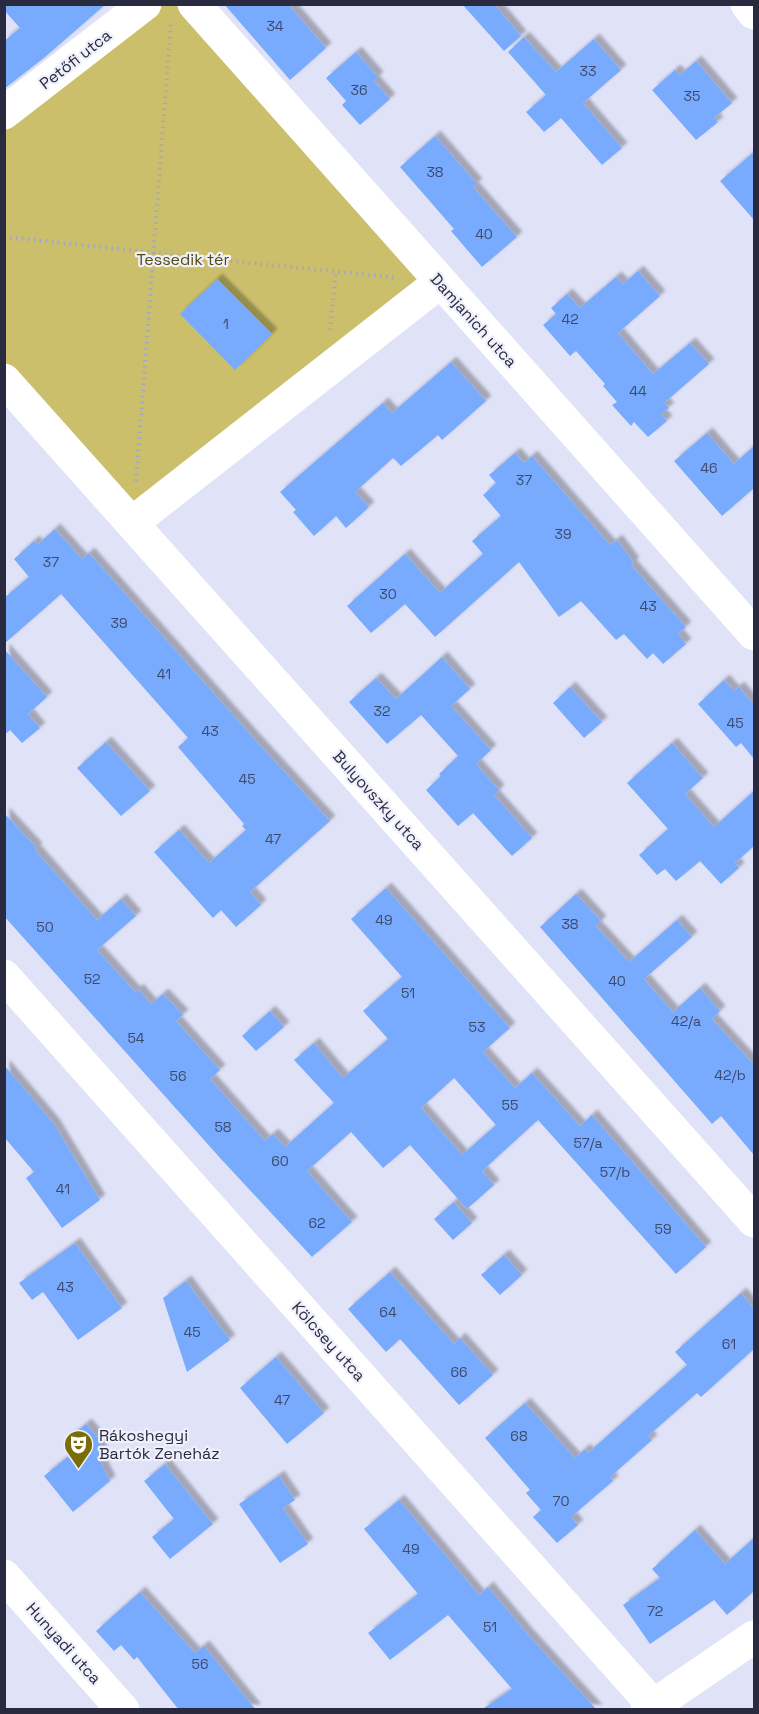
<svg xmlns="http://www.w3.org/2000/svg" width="759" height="1714" font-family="'Space Grotesk',sans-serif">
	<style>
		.green { fill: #ccbf6b }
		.building { fill: #78aafd; fill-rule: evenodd; filter: url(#shadow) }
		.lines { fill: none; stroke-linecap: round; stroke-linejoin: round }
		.path { stroke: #a6a7bd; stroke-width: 4; stroke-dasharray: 1.5 4.5; stroke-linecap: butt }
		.minor { stroke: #fff; stroke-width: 33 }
		.labels { text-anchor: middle; stroke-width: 4.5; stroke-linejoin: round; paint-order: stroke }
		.number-label { font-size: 14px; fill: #3d4a6e }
		.street-label { font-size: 16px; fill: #292a3f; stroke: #eff0fb }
		.park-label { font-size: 16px; fill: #534a0c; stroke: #eff0fb }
		.poi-label { font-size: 16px; fill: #292a3f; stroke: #eff0fb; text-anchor: start }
	</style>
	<defs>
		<filter id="shadow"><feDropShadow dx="5.5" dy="-5.5" stdDeviation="1.5" flood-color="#0004"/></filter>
	</defs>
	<rect width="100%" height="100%" fill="#e0e2f8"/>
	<path class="green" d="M145 5H194L440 282 132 523 5 380 4 113Z"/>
	<g class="building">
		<path d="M4 4H106L45 57 4 89V41L20 28 4 10Z"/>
		<path d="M224 4H288L326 48 290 80Z"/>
		<path d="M462 4H494L521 36 504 51Z"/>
		<path d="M524 37 556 72 594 39 621 70 583 103 622 148 602 165 561 118 544 132 526 112 546 95 508 52Z"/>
		<path d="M356 52 378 77 374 81 390 99 360 125 342 105 346 101 326 78Z"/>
		<path d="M696 61 732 103 714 118 718 122 696 140 652 90 675 70 680 75Z"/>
		<path d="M435 136 477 184 473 187 517 237 482 267 451 231 454 229 400 167Z"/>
		<path d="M754 152V220L720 181Z"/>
		<path d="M638 271 660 296 618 333 653 374 690 343 709 364 664 403 669 408 661 414 667 421 648 437 634 422 631 426 612 405 617 402 603 386 605 384 576 351 570 356 543 325 556 314 551 308 567 294 580 308 616 277 623 284Z"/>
		<path d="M217 279 272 334 235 370 180 314Z"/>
		<path d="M451 362 486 401 442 440 438 435 401 466 393 458 355 492 369 507 346 528 336 516 314 536 293 512 296 510 280 492 383 403 392 413Z"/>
		<path d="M707 433 734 464 754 446V488L722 516 674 461Z"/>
		<path d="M515 453 524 463 532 456 610 545 617 540 634 563 631 565 686 627 678 634 686 644 663 664 653 653 647 659 624 634 616 640 581 601 559 617 519 562 435 637 405 604 371 633 347 606 405 554 440 593 483 554 472 541 501 516 483 495 496 483 489 475Z"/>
		<path d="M55 529 82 559 89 553 256 741 330 821 250 892 261 905 236 927 221 910 213 918 154 852 179 830 209 863 246 830 242 826 244 824 178 747 188 738 61 594 4 644V598L29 577 14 559 34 541 37 545Z"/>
		<path d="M4 649 47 697 28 714 40 728 22 743 10 730 4 735Z"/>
		<path d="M442 657 470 689 451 706 491 750 476 764 499 790 494 795 532 838 512 856 473 813 458 826 426 790 441 776 439 774 458 756 421 715 387 744 349 702 376 678 396 699Z"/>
		<path d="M724 680 734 691 739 687 754 705V759L741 743 736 747 698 704Z"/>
		<path d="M570 687 602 722 584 738 553 703Z"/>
		<path d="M106 742 150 791 121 816 77 768Z"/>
		<path d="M672 743 703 778 685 794 714 827 754 791V846L735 863 739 868 721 884 700 861 676 881 665 869 657 875 639 855 668 829 627 783Z"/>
		<path d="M4 813 37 848 35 850 97 920 121 899 136 916 97 950 135 992 138 989 151 1004 163 994 183 1015 176 1021 220 1070 210 1079 265 1141 273 1134 285 1147 334 1103 294 1060 314 1043 343 1078 388 1039 363 1011 402 977 351 919 386 888 510 1028 483 1052 515 1088 532 1073 580 1126 592 1115 706 1247 676 1274 538 1120 482 1171 494 1185 467 1209 410 1145 383 1168 351 1132 307 1171 352 1222 312 1257 221 1159 4 916ZM454 1078 496 1125 462 1155 421 1108Z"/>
		<path d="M576 894 601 921 596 926 629 962 677 920 692 937 644 979 673 1012 700 988 720 1011 712 1019 754 1065V1155L721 1116 712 1124 540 927Z"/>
		<path d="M270 1011 284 1027 256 1051 242 1036Z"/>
		<path d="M4 1065 54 1124 100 1200 62 1228 26 1178 34 1172 4 1137Z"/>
		<path d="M454 1202 472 1223 453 1240 434 1219Z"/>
		<path d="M75 1243 122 1308 78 1340 43 1292 32 1300 19 1283Z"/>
		<path d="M504 1255 522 1275 500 1295 481 1275Z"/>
		<path d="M390 1272 454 1344 460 1338 493 1375 459 1405 400 1339 386 1352 348 1309Z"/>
		<path d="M186 1281 230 1340 187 1372 163 1298Z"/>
		<path d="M741 1293 754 1309V1349L701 1397 697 1393 648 1436 652 1440 610 1477 613 1481 571 1517 578 1525 557 1543 533 1517 541 1510 526 1493 530 1490 485 1438 525 1403 575 1458 585 1449 588 1453 687 1365 675 1352Z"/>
		<path d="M276 1357 324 1413 287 1444 240 1388Z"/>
		<path d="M86 1424 102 1442 100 1461 110 1481 73 1512 44 1476 70 1455 67 1440Z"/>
		<path d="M165 1464 213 1524 170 1559 152 1537 174 1519 144 1481Z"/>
		<path d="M279 1476 295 1500 283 1508 308 1544 280 1563 239 1504Z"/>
		<path d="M399 1500 479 1595 488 1587 529 1636 597 1710H481L512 1689 448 1615 390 1660 368 1633 418 1594 364 1529Z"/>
		<path d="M695 1530 725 1564 754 1538V1591L727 1615 714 1600 650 1644 623 1605 660 1578 652 1569Z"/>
		<path d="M140 1592 195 1653 204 1646 256 1710H179L137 1657 134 1660 121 1645 114 1651 96 1631Z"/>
	</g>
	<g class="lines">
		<g class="path">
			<path d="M4 237 397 278"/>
			<path d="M330 330 336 271"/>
			<path d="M136 481 171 24"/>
		</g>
		<g class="minor">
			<path d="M194 4 754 634"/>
			<path d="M747 4 754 13"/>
			<path d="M4 113 145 4"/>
			<path d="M4 380 754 1221"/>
			<path d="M132 523 440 282"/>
			<path d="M4 976 653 1705"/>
			<path d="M4 1576 123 1710"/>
			<path d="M647 1710 754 1637"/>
		</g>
	</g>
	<defs>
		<symbol id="theatre-pin" viewBox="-11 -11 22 30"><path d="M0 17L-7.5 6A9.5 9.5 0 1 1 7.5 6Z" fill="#7a6c06" stroke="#eff0fb"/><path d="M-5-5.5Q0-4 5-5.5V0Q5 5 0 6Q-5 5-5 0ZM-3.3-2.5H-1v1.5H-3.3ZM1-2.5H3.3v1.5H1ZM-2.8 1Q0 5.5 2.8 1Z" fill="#fff"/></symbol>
	</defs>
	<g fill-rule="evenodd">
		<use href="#theatre-pin" x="62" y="1428" width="33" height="45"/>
	</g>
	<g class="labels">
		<g class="number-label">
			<text x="275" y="31">34</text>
			<text x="588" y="76">33</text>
			<text x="359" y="95">36</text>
			<text x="692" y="101">35</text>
			<text x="435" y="177">38</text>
			<text x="484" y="239">40</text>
			<text x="570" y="324">42</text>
			<text x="226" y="329">1</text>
			<text x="638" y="396">44</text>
			<text x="709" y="473">46</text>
			<text x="524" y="485">37</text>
			<text x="563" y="539">39</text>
			<text x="51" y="567">37</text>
			<text x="388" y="599">30</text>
			<text x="648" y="611">43</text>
			<text x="119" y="628">39</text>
			<text x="164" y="679">41</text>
			<text x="382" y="716">32</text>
			<text x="735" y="728">45</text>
			<text x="210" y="736">43</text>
			<text x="247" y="784">45</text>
			<text x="273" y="844">47</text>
			<text x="384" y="925">49</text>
			<text x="570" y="929">38</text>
			<text x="45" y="932">50</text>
			<text x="92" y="984">52</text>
			<text x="617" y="986">40</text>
			<text x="408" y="998">51</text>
			<text x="686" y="1026">42/a</text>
			<text x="477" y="1032">53</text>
			<text x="136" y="1043">54</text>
			<text x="730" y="1080">42/b</text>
			<text x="178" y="1081">56</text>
			<text x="510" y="1110">55</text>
			<text x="223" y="1132">58</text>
			<text x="588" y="1148">57/a</text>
			<text x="280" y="1166">60</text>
			<text x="615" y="1177">57/b</text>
			<text x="63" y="1194">41</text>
			<text x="317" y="1228">62</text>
			<text x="663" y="1234">59</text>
			<text x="65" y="1292">43</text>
			<text x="388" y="1317">64</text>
			<text x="192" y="1337">45</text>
			<text x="729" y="1349">61</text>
			<text x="459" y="1377">66</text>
			<text x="282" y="1405">47</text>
			<text x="519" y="1441">68</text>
			<text x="561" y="1506">70</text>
			<text x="411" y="1554">49</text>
			<text x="655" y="1616">72</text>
			<text x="490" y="1632">51</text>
			<text x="200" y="1669">56</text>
		</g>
		<g class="street-label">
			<text transform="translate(75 59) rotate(-38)" y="6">Petőfi utca</text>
			<text transform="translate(474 320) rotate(48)" y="6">Damjanich utca</text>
			<text transform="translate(379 800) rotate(48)" y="6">Bulyovszky utca</text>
			<text transform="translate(329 1341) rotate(48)" y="6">Kölcsey utca</text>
			<text transform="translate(64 1643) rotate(48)" y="6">Hunyadi utca</text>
		</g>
		<g class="park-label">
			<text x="183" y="265">Tessedik tér</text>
		</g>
		<g class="poi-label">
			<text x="99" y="1441">Rákoshegyi<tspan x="99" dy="18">Bartók Zeneház</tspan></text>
		</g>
	</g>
	<rect width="759" height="1714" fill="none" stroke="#292a3f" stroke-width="12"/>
</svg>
